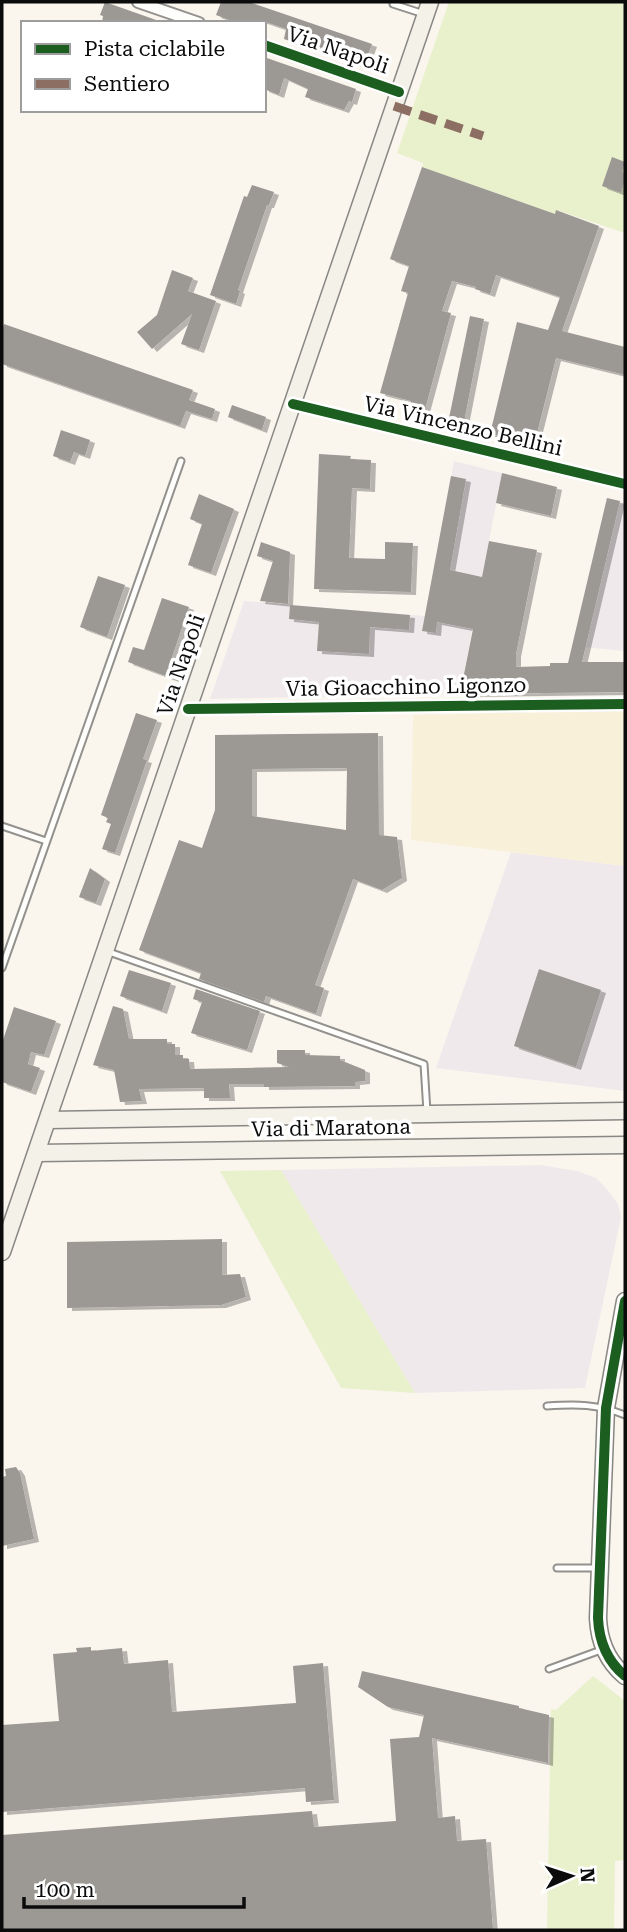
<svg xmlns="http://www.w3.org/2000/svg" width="627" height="1932" font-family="'Roboto Serif',serif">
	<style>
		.industrial { fill: #f0e9ec }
		.farmland { fill: #f8f0d9 }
		.green { fill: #e8f0cc }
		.building { fill: #9c9894; fill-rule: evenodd; filter: url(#shadow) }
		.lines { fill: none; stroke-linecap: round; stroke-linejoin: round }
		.lane-casing { stroke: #93918d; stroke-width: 9 }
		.street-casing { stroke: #93918d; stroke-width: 14 }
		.secondary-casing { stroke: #898784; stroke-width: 19 }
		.lane { stroke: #fefefc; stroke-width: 5 }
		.street { stroke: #fefefc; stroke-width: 10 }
		.secondary { stroke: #f4f1e8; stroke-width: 16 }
		.quiet { stroke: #8d6e63; stroke-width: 9; stroke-dasharray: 18 9; stroke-linecap: butt }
		.cycleway-casing { stroke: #fff; stroke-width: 15 }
		.cycleway { stroke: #1b5e20; stroke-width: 10 }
		.labels { text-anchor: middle; stroke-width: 7; stroke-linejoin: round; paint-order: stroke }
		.street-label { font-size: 21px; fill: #0b0b0b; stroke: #fff }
	</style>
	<defs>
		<filter id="shadow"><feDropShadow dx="5" dy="3" stdDeviation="0" flood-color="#0004"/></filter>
	</defs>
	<rect width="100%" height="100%" fill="#faf6ee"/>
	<g class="industrial">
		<path d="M454 461 502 473 460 694 210 699 244 601 425 616Z"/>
		<path d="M607 498 625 503V651L572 646Z"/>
		<path d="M511 852 625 866V1091L436 1068Z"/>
		<path d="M541 1165 577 1171 596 1178 606 1188 618 1204 621 1217 585 1388 415 1393 281 1170Z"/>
	</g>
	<path class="farmland" d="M625 710V866L411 840 413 715Z"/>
	<g class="green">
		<path d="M449 2H625V233L557 210 555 214 422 167 423 163 397 153Z"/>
		<path d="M281 1170 415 1393 341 1388 220 1171Z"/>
		<path d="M593 1676 625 1701V1860L615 1861 614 1930H547L551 1709 556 1710Z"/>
	</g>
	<g class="building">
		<path d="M105 2 159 21V23H102L103 16 100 15Z"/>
		<path d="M221 2H249L372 44 367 57 364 56 359 65 284 39 286 29 263 21 237 23 216 15Z"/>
		<path d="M264 57 356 89 352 102 349 101 344 110 305 97 308 89 284 78 279 95 264 89Z"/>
		<path d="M612 157 625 162 622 172 625 173V180L621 193 602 186Z"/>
		<path d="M422 167 555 214 556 210 599 226 562 331 625 347V375L556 358 534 445 490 434 517 322 548 330 560 297 496 275 490 294 475 289 476 287 452 281 442 311 451 313 423 417 408 414 411 401 380 393 408 293 401 291 409 266 390 259Z"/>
		<path d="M252 185 274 192 269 205H267L238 290 240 291 236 304 210 295 244 196 247 197Z"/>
		<path d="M172 270 193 278 188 291 216 301 199 350 181 344 192 314 152 349 137 332 157 315Z"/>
		<path d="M470 316 484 319 463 427 448 423Z"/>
		<path d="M4 324 193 390 189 400 215 409 212 419 186 411 180 426 2 364V331Z"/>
		<path d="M232 405 266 417 262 430 228 417Z"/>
		<path d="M61 430 90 440 85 456 74 452 70 462 53 456Z"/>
		<path d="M319 454 351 456 350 459 371 460 370 489 352 488 349 558 385 559V542L413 543 411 592 314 589Z"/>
		<path d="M502 473 557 487 551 516 496 503Z"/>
		<path d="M451 476 466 479 450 570 482 577 489 541 537 550 516 654V667L550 666V663H568L607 498 620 501 582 662H625V692L460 694 473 629 437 622 436 633 422 631Z"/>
		<path d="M199 494 234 509 211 573 188 565 202 524 190 519Z"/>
		<path d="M261 542 290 552 288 604 260 601 273 561 257 556Z"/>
		<path d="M98 576 125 585 107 637 80 627Z"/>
		<path d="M162 598 189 607 170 663 178 666 174 679 128 662 133 647 144 650Z"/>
		<path d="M290 605 410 615 409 630 370 627 369 654 317 651 319 622 289 619Z"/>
		<path d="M136 713 157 720 143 759 147 760 115 853 102 849 111 824 106 822 108 818 101 815Z"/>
		<path d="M378 733 379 835 397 837 402 878 382 890 353 879 315 985 324 988 316 1014 266 996 264 1002 199 979 201 973 139 950 179 840 202 848 215 810V735ZM347 768 346 830 252 816V769Z"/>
		<path d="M90 868 105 879 96 903 79 897Z"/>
		<path d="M539 969 601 990 576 1067 514 1046Z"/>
		<path d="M129 970 171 983 162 1011 120 996Z"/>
		<path d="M196 989 260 1011 247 1050 191 1033 202 1002 193 999Z"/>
		<path d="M113 1006 123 1009 129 1039H167V1044H175V1055H183V1059H189L190 1069 289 1067 277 1063V1050H305V1055L340 1056V1060L365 1070V1081L355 1082V1086L264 1087V1084H229L230 1098H204V1088L139 1089 142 1101 120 1102 114 1070 93 1065Z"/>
		<path d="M14 1007 56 1021 44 1055 31 1052 28 1064 40 1068 31 1092 2 1082V1043Z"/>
		<path d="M222 1239V1275L240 1274 246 1297 221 1305 67 1308V1242Z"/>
		<path d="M16 1467 20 1473 34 1539 2 1546V1477L6 1476 5 1469Z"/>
		<path d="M91 1647V1651L122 1648 124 1664 168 1660 172 1712 296 1703 293 1666 323 1663 334 1800 306 1802 305 1788 2 1812V1725L59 1721 53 1654 77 1652 76 1648Z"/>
		<path d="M362 1671 519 1706V1708L549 1715 548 1763 432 1738 438 1818 455 1816 457 1841 486 1839 493 1930H2V1835L312 1811 314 1827 396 1821 390 1739 419 1737 424 1715 388 1707 358 1687Z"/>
	</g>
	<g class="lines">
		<defs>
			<g id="lane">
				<path d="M393 2V4L424 14"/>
				<path d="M2 826 46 841"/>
				<path d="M109 952 424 1064 427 1112"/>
				<path d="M2 968 181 461"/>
				<path d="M547 1406C577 1404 597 1404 625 1415"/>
				<path d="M557 1568H596"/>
				<path d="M549 1669 601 1650"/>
			</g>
			<g id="street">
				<path d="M138 2 199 23"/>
				<path d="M264 45 399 92"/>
				<path d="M293 404 625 484"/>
				<path d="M188 709 625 704"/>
			</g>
			<g id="secondary">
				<path d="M48 1120 625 1111"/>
				<path d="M37 1153 625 1145"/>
				<path d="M2 1252 430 2"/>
				<path d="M625 1301 606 1408 598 1618C599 1641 607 1661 625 1676"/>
			</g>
		</defs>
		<use href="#lane" class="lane-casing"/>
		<use href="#street" class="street-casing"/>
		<use href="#secondary" class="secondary-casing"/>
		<use href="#lane" class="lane"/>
		<use href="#street" class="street"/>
		<use href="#secondary" class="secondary"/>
		<path class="quiet" d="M394 106 483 136"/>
		<defs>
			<g id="cycleway">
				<path d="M264 45 399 92"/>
				<path d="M293 404 625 484"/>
				<path d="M188 709 625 704"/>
				<path d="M625 1301 606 1408 598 1618C599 1641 607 1661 625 1676"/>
			</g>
		</defs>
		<use href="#cycleway" class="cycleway-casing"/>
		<use href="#cycleway" class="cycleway"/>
	</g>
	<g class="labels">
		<g class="street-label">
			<text transform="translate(338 50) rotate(19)" y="7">Via Napoli</text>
			<text transform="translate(463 426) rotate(13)" y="7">Via Vincenzo Bellini</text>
			<text transform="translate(181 665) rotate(-71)" y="7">Via Napoli</text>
			<text transform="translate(406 687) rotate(-1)" y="7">Via Gioacchino Ligonzo</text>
			<text transform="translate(331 1128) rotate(-1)" y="7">Via di Maratona</text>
		</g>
	</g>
	<rect width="627" height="1932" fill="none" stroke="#0b0b0b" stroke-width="7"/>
	<rect x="21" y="21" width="245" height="91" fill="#ffffff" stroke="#9d9d9d" stroke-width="2"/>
	<rect x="35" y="44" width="35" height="10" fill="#1b5e20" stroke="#9d9d9d" stroke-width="2"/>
	<text x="84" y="56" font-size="21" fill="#0b0b0b">Pista ciclabile</text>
	<rect x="35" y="79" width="35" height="10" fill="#8d6e63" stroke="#9d9d9d" stroke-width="2"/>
	<text x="84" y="91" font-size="21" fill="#0b0b0b">Sentiero</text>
	<g transform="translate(571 1876) rotate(87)" stroke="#ffffff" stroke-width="5" paint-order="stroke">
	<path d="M0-5L12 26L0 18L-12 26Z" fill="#0b0b0b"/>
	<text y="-10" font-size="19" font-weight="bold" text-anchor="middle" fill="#0b0b0b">N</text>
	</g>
	<path d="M24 1897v10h220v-10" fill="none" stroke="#0b0b0b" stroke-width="3.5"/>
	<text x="35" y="1897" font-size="21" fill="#0b0b0b" stroke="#ffffff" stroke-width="5" paint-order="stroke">100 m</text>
</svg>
